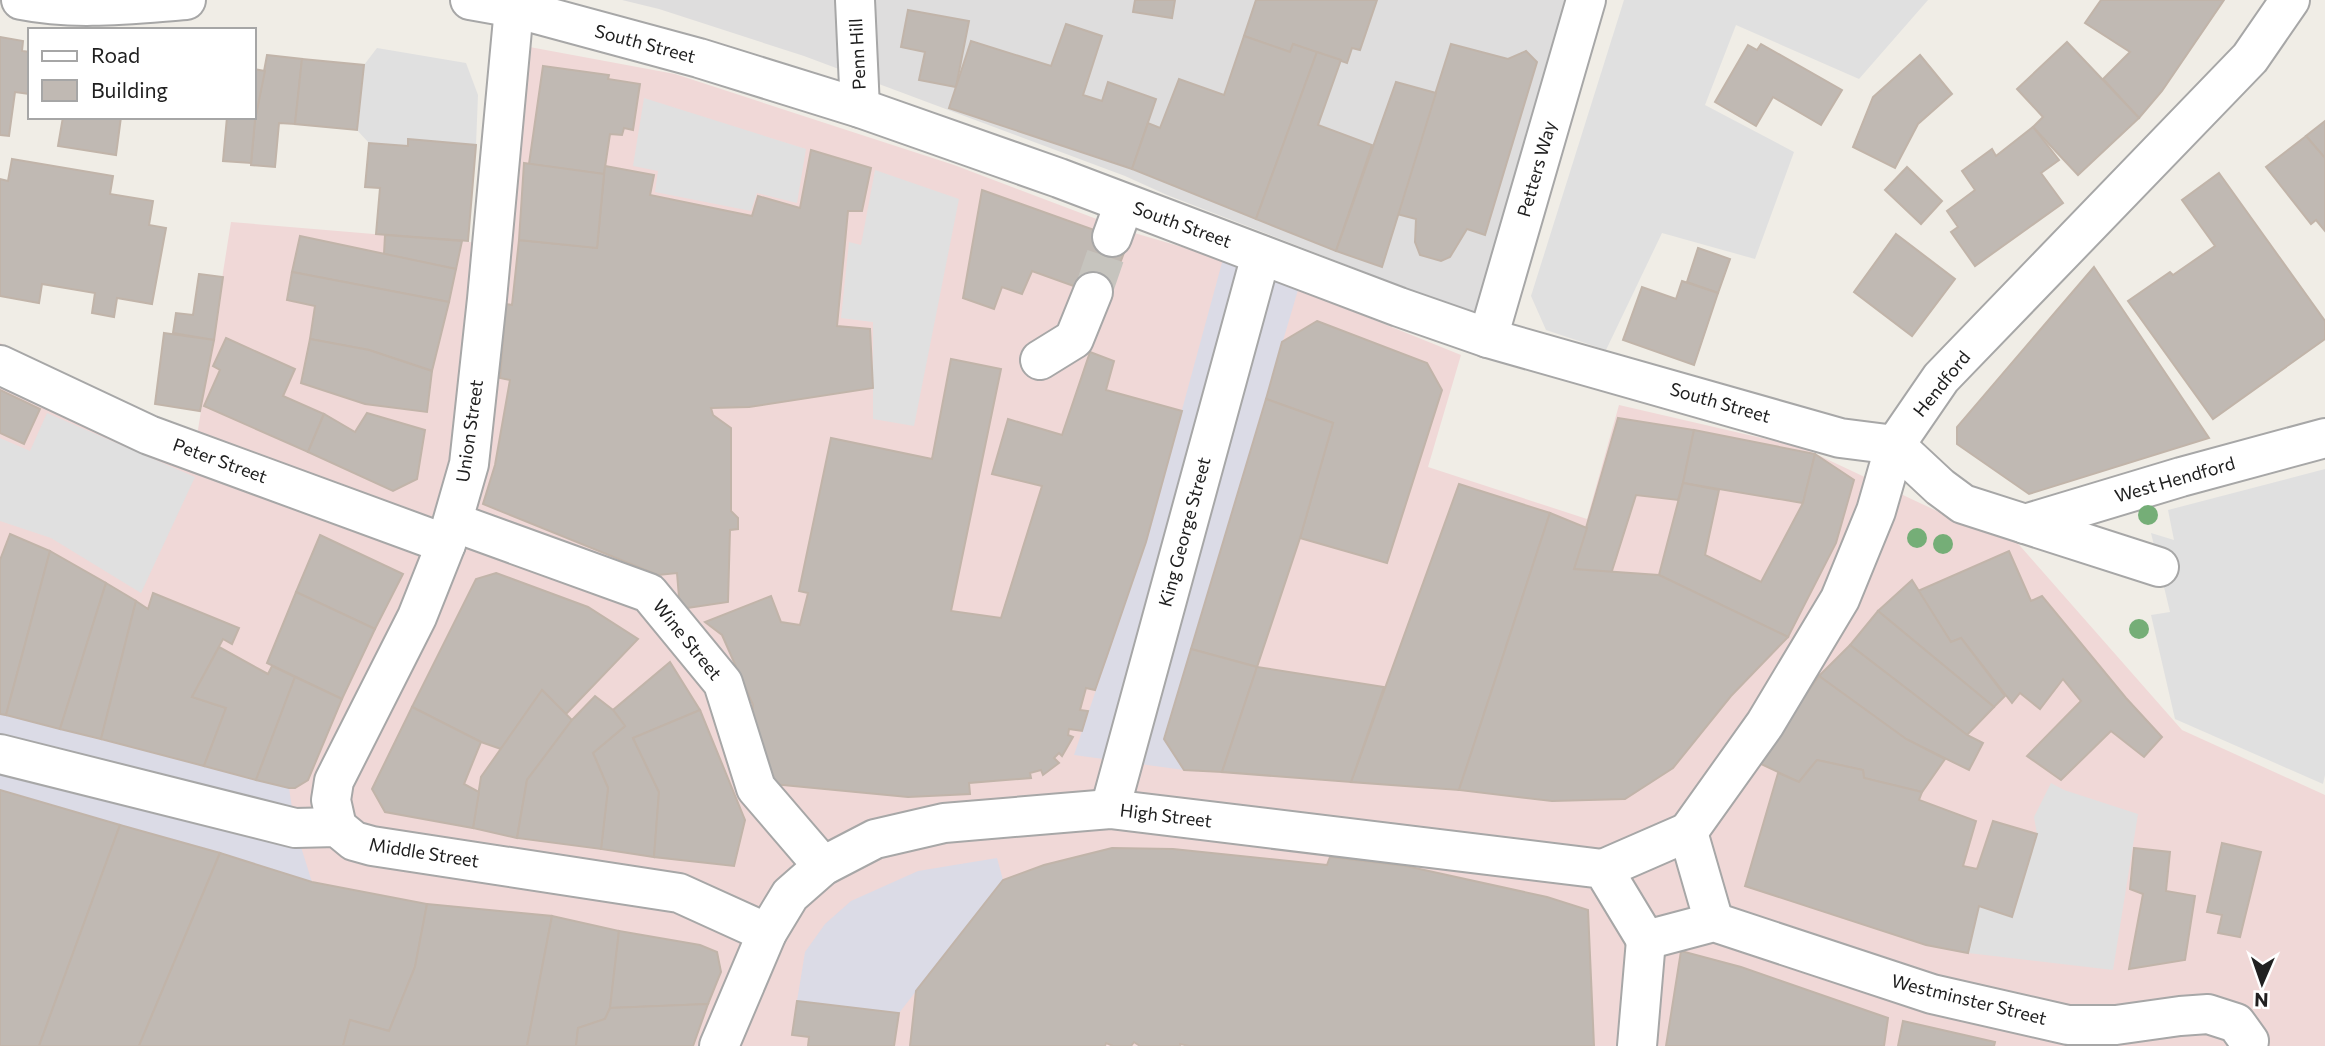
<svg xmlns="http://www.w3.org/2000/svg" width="2325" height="1046" font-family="Commissioner,sans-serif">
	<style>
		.residential { fill: #dedddd }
		.commercial { fill: #f0d8d7 }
		.parking { fill: #e0e0e0 }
		.plaza { fill: #dbdbe6 }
		.building { fill: #c0b9b3; stroke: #c1b4a9; stroke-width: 2 }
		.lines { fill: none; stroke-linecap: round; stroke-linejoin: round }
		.minor-tunnel { stroke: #c6c4be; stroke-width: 38; stroke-dasharray: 38 19; stroke-linecap: butt }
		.minor-casing { stroke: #a7a7a7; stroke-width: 42 }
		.minor { stroke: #fff; stroke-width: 38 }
		.tree { fill: #75ae77 }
		.labels { text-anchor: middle; stroke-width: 5; stroke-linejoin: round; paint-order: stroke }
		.street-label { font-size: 18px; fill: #202020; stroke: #fff }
	</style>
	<rect width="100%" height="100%" fill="#f0ede6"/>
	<path class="residential" d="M622 0H1597L1483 318 1167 195 1125 176 804 56 659 9Z"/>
	<path class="commercial" d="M502 42 675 74 954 165 1131 232 1223 259 1461 355 1428 467 1587 519 1619 405 1801 447 1973 528 2014 539 2182 730 2325 795V1046H0V343L197 436 231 222 481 243Z"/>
	<g class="parking">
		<path d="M1624 0H1928L1859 79 1736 25 1705 105 1794 152 1755 259 1662 233 1606 350 1546 330 1531 296Z"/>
		<path d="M377 48 466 63 478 95 476 145 409 139 408 146 369 143 357 130 364 65Z"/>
		<path d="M644 98 806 149 797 203 757 193 751 211 655 192 658 171 633 166Z"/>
		<path d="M875 170 959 199 914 426 873 419V322L841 318 849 242 861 245Z"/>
		<path d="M47 413 195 477 141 593 51 538 0 521V438L30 451Z"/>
		<path d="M2325 469V775L2323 784 2175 719 2151 615 2170 612 2151 533 2174 540 2168 510Z"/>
		<path d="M2051 783 2064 790 2138 814 2113 970 1968 953 1979 906 2013 916 2037 834 2034 817Z"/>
	</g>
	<g class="plaza">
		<path d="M1223 259 1298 290 1165 739 1184 770 1074 755 1146 542Z"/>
		<path d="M0 714 289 788 295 828 312 882 0 790Z"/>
		<path d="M997 858 1003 880 899 1013 797 1001 805 952 825 924 851 901 918 871Z"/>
	</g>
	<g class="building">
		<path d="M1135 0H1175L1172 18 1133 12Z"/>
		<path d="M1256 0H1377L1360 50 1352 48 1347 63 1293 44 1290 52 1244 36Z"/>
		<path d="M2101 0H2224L2162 91 2139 118 2103 79 2130 52 2085 23Z"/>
		<path d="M908 10 969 21 956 87 919 80 925 52 901 47Z"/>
		<path d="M1066 24 1102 36 1083 95 1102 101 1108 82 1156 99 1132 169 949 108 971 41 1051 66Z"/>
		<path d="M1244 36 1290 52 1293 44 1317 52 1256 219 1132 169 1148 123 1160 128 1179 79 1224 95Z"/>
		<path d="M0 37 23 41 22 51 30 52V94L15 92 9 136 0 135Z"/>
		<path d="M2067 42 2139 118 2078 175 2033 127 2043 117 2017 89Z"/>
		<path d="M1451 44 1508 59 1526 51 1537 62 1485 235 1467 229 1450 257 1441 261 1420 255 1415 242 1416 219 1397 214Z"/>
		<path d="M1761 44 1842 90 1821 125 1773 97 1756 126 1715 102 1748 45 1757 50Z"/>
		<path d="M1317 52 1341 60 1318 125 1372 145 1336 251 1256 219Z"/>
		<path d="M267 55 302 59 295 124 279 123 275 167 251 165 255 120Z"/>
		<path d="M1920 55 1952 94 1918 124 1895 168 1853 147 1873 97Z"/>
		<path d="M302 59 364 65 357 130 295 124Z"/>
		<path d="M543 66 609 75 608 79 640 84 633 130 624 128 622 135 610 134 604 174 529 164Z"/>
		<path d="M254 69 265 71 255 120 251 163 223 161 227 117H254Z"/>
		<path d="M1396 82 1436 93 1382 267 1336 251Z"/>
		<path d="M63 117H121L116 155 58 146Z"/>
		<path d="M2325 121V158L2306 136Z"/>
		<path d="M2033 127 2059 160 2041 173 2063 203 1975 266 1951 232 1958 227 1947 211 1975 190 1962 171 1992 149 1996 156Z"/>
		<path d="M2306 136 2325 158V231L2316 220 2311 224 2266 167Z"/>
		<path d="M408 139 476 145 468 241 376 234 380 188 365 187 369 143 408 146Z"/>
		<path d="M811 150 871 168 862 211H848L837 326 870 329 873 388 749 407 711 408 713 415 731 428V511L738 518V529L730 530 728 602 680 609 677 573 658 575 483 504 495 465 510 380 500 378 506 304 512 305 519 240 597 248 605 166 654 175 650 195 752 216 758 196 800 208Z"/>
		<path d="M12 159 113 176 110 194 153 201 149 225 166 228 152 304 117 298 114 317 92 313 95 293 42 284 39 303 0 296V179L8 181Z"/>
		<path d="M524 163 604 174 597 248 519 240Z"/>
		<path d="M1907 167 1942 201 1921 224 1885 190Z"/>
		<path d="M2219 173 2325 321V339L2213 419 2128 301 2170 272 2173 275 2215 246 2182 200Z"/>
		<path d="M982 190 1128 242 1107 298 1032 271 1022 294 1002 287 994 309 963 298Z"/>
		<path d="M1896 234 1955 279 1912 336 1854 292Z"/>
		<path d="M385 235 462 241 456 269 384 254Z"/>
		<path d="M300 236 456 269 449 302 292 272Z"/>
		<path d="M1698 248 1730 259 1718 293 1687 282Z"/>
		<path d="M2094 267 2209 438 2029 494 1957 444V427Z"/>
		<path d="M292 272 449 302 432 371 369 350 310 339 315 306 287 300Z"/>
		<path d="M199 274 223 277 214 340 173 333 176 313 193 315Z"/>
		<path d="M1682 281 1718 293 1694 365 1623 340 1642 287 1676 299Z"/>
		<path d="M1317 321 1427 363 1442 390 1387 563 1300 538 1333 423 1266 399 1282 342Z"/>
		<path d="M164 333 214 340 200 411 155 404Z"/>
		<path d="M226 338 295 369 283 396 324 414 308 452 204 406 220 370 213 366Z"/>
		<path d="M310 339 369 350 432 371 427 412 365 404 301 383Z"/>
		<path d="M1090 352 1114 361 1106 390 1182 411 1146 542 1108 653 1095 690 1086 688 1080 710 1088 711 1082 731 1069 729 1068 735 1073 737 1062 756 1059 753 1054 758 1059 763 1043 775 1041 770 1030 773 1031 778 969 783 970 794 908 797 762 783 749 744 753 705 722 635 705 622 771 596 781 622 800 625 808 593 799 591 831 438 932 459 951 359 1001 369 951 611 1001 618 1042 486 992 474 1008 419 1062 435Z"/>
		<path d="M0 390 40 409 24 444 0 433Z"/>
		<path d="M1266 399 1333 423 1300 538 1257 667 1191 649Z"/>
		<path d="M367 413 425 430 417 479 393 491 308 452 324 414 355 432Z"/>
		<path d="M1618 418 1694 430 1683 483 1678 500 1636 495 1611 574 1574 569Z"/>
		<path d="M1694 430 1815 454 1803 503 1683 483Z"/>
		<path d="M1815 454 1854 480 1836 543 1788 637 1659 575 1683 483 1719 490 1705 555 1761 582 1803 503Z"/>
		<path d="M1459 484 1550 513 1459 790 1351 782Z"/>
		<path d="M1550 513 1587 528 1574 569 1659 575 1788 637 1731 696 1673 768 1625 799 1552 801 1459 790Z"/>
		<path d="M10 534 50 551 6 715 0 714V560Z"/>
		<path d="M320 535 403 574 375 629 296 592Z"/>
		<path d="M50 551 106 583 60 729 6 715Z"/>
		<path d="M2009 551 2031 601 2042 596 2126 698 2162 737 2144 757 2111 731 2061 780 2027 756 2081 701 2063 679 2040 709 2020 693 2012 703 1961 638 1951 642 1918 591Z"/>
		<path d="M496 573 588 607 638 639 566 714 542 690 501 749 481 742 412 707 476 579Z"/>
		<path d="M1912 580 1951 642 1961 638 2005 696 1994 707 1878 611Z"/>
		<path d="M106 583 136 601 101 739 60 729Z"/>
		<path d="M296 592 375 629 342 699 267 663Z"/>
		<path d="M153 593 239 628 232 644 223 639 192 697 226 708 204 766 101 739 136 601 148 609Z"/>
		<path d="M1878 611 1994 707 1967 735 1850 645Z"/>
		<path d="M1850 645 1967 735 1983 743 1969 770 1906 739 1819 676Z"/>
		<path d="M219 647 268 674 272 666 295 677 256 780 204 766 226 708 192 697Z"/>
		<path d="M1191 649 1257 667 1222 772 1184 770 1164 739Z"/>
		<path d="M670 662 700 710 633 738 659 792 654 857 601 849 608 788 593 753 625 726 613 710Z"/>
		<path d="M1257 667 1384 687 1351 782 1222 772Z"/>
		<path d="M1819 676 1906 739 1945 759 1922 792 1864 778 1863 770 1817 760 1799 782 1757 762Z"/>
		<path d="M295 677 342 699 308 780 295 788H289L256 780Z"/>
		<path d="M542 690 572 720 527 780 517 838 473 828 481 777Z"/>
		<path d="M595 696 613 710 625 726 593 753 608 788 601 849 517 838 527 780 572 720Z"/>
		<path d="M412 707 481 742 464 784 479 792 473 828 385 812 372 789Z"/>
		<path d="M700 710 745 820 734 866 654 857 659 792 633 738Z"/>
		<path d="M1817 760 1863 770 1864 778 1922 792 1919 800 1976 821 1963 866 1977 869 1993 821 2037 834 2012 917 1979 906 1968 953 1926 945 1745 886 1778 773 1799 782Z"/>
		<path d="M0 790 120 825 39 1046H0Z"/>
		<path d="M120 825 220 853 139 1046H39Z"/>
		<path d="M2222 843 2261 852 2240 937 2218 933 2222 915 2207 912Z"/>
		<path d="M1112 848 1173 849 1327 865 1330 857 1406 866 1547 897 1588 910 1594 1046H1189L1180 1044V1046H1140L1134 1042 1131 1046H1113L1106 1043 1105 1046H910L916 991 1003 880 1044 865Z"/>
		<path d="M2134 848 2170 852 2166 891 2195 896 2185 960 2129 969 2143 894 2130 889Z"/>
		<path d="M220 853 312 882 427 904 415 967 389 1031 350 1020 343 1046H139Z"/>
		<path d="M427 904 552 916 527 1046H343L350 1020 389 1031 415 967Z"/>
		<path d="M552 916 619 931 610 1008 605 1019 578 1028 576 1046H527Z"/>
		<path d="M619 931 700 945 717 952 721 972 708 1004 610 1008Z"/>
		<path d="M1681 951 1741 967 1888 1018 1884 1046H1666Z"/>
		<path d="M797 1001 899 1013 894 1046H808L809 1037 792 1035Z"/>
		<path d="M708 1004 693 1046H576L578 1028 605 1019 610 1008Z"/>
		<path d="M1903 1021 1995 1042 1994 1046H1898Z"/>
	</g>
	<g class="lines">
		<path class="minor-tunnel" d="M1093 292 1112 237"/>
		<defs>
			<g id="minor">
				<path d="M21 0C75 11 132 4 186 0"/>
				<path d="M470 0 514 8 699 58 860 108 1059 178 1399 307 1488 338 1840 438 1895 445"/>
				<path d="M855 0 860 108"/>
				<path d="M1112 237 1124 204"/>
				<path d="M1488 338 1586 0"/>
				<path d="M1040 360 1074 339 1093 292"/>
				<path d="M0 365 149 435 446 544"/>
				<path d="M1895 445 1940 487 1963 504 2159 567"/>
				<path d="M453 522 649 593 723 683 756 788 823 866"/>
				<path d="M2025 524 2181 477 2325 438"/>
				<path d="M0 754 295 828 337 827 354 841 372 846 679 893 767 933"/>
				<path d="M1110 809 1261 255"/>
				<path d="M337 827 331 800 334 781 417 617 446 544 469 464 487 299 514 8"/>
				<path d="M1688 832 1765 724 1840 599 1876 511 1895 445 1941 378 2250 58 2290 0"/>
				<path d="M1688 832 1714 922"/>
				<path d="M1603 869 1688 832"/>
				<path d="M1646 940 1714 922 1932 994 2068 1025H2116L2180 1016 2208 1014 2236 1023 2249 1041 2248 1046"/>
				<path d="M719 1046 767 933 790 895 823 866 875 839 944 823 1110 809 1603 869 1646 940"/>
				<path d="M1637 1046 1646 940"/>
			</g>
		</defs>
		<use href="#minor" class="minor-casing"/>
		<use href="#minor" class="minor"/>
	</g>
	<g class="tree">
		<circle cx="2148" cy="515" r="10"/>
		<circle cx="1917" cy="538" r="10"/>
		<circle cx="1943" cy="544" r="10"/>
		<circle cx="2139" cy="629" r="10"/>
	</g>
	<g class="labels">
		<g class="street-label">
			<text transform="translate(645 44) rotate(15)" y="6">South Street</text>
			<text transform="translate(858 54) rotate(-93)" y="6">Penn Hill</text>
			<text transform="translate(1537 169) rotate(-74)" y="6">Petters Way</text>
			<text transform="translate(1182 225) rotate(20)" y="6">South Street</text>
			<text transform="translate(1942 384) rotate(-51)" y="6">Hendford</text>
			<text transform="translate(1720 403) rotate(16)" y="6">South Street</text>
			<text transform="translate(470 431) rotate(-82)" y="6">Union Street</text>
			<text transform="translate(220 461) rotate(20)" y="6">Peter Street</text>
			<text transform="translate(2175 480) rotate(-16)" y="6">West Hendford</text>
			<text transform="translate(1185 532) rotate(-75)" y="6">King George Street</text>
			<text transform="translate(687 640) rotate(51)" y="6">Wine Street</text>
			<text transform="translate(1166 816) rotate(7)" y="6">High Street</text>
			<text transform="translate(424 853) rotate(9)" y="6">Middle Street</text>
			<text transform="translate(1969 1000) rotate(14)" y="6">Westminster Street</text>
		</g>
	</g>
	<rect x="28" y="28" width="228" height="91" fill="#ffffff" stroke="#a6a6a6" stroke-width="2"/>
	<rect x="42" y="51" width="35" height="10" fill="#ffffff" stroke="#a6a6a6" stroke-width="2"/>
	<text x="91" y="63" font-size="21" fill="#202020">Road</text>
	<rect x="42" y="80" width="35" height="21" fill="#c0b9b3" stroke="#a6a6a6" stroke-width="2"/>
	<text x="91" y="98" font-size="21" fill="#202020">Building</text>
	<g transform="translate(2262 983) rotate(182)" stroke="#ffffff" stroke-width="5" paint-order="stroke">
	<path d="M0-5L12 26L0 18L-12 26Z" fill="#202020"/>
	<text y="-10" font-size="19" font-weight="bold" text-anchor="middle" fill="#202020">N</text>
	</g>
</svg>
